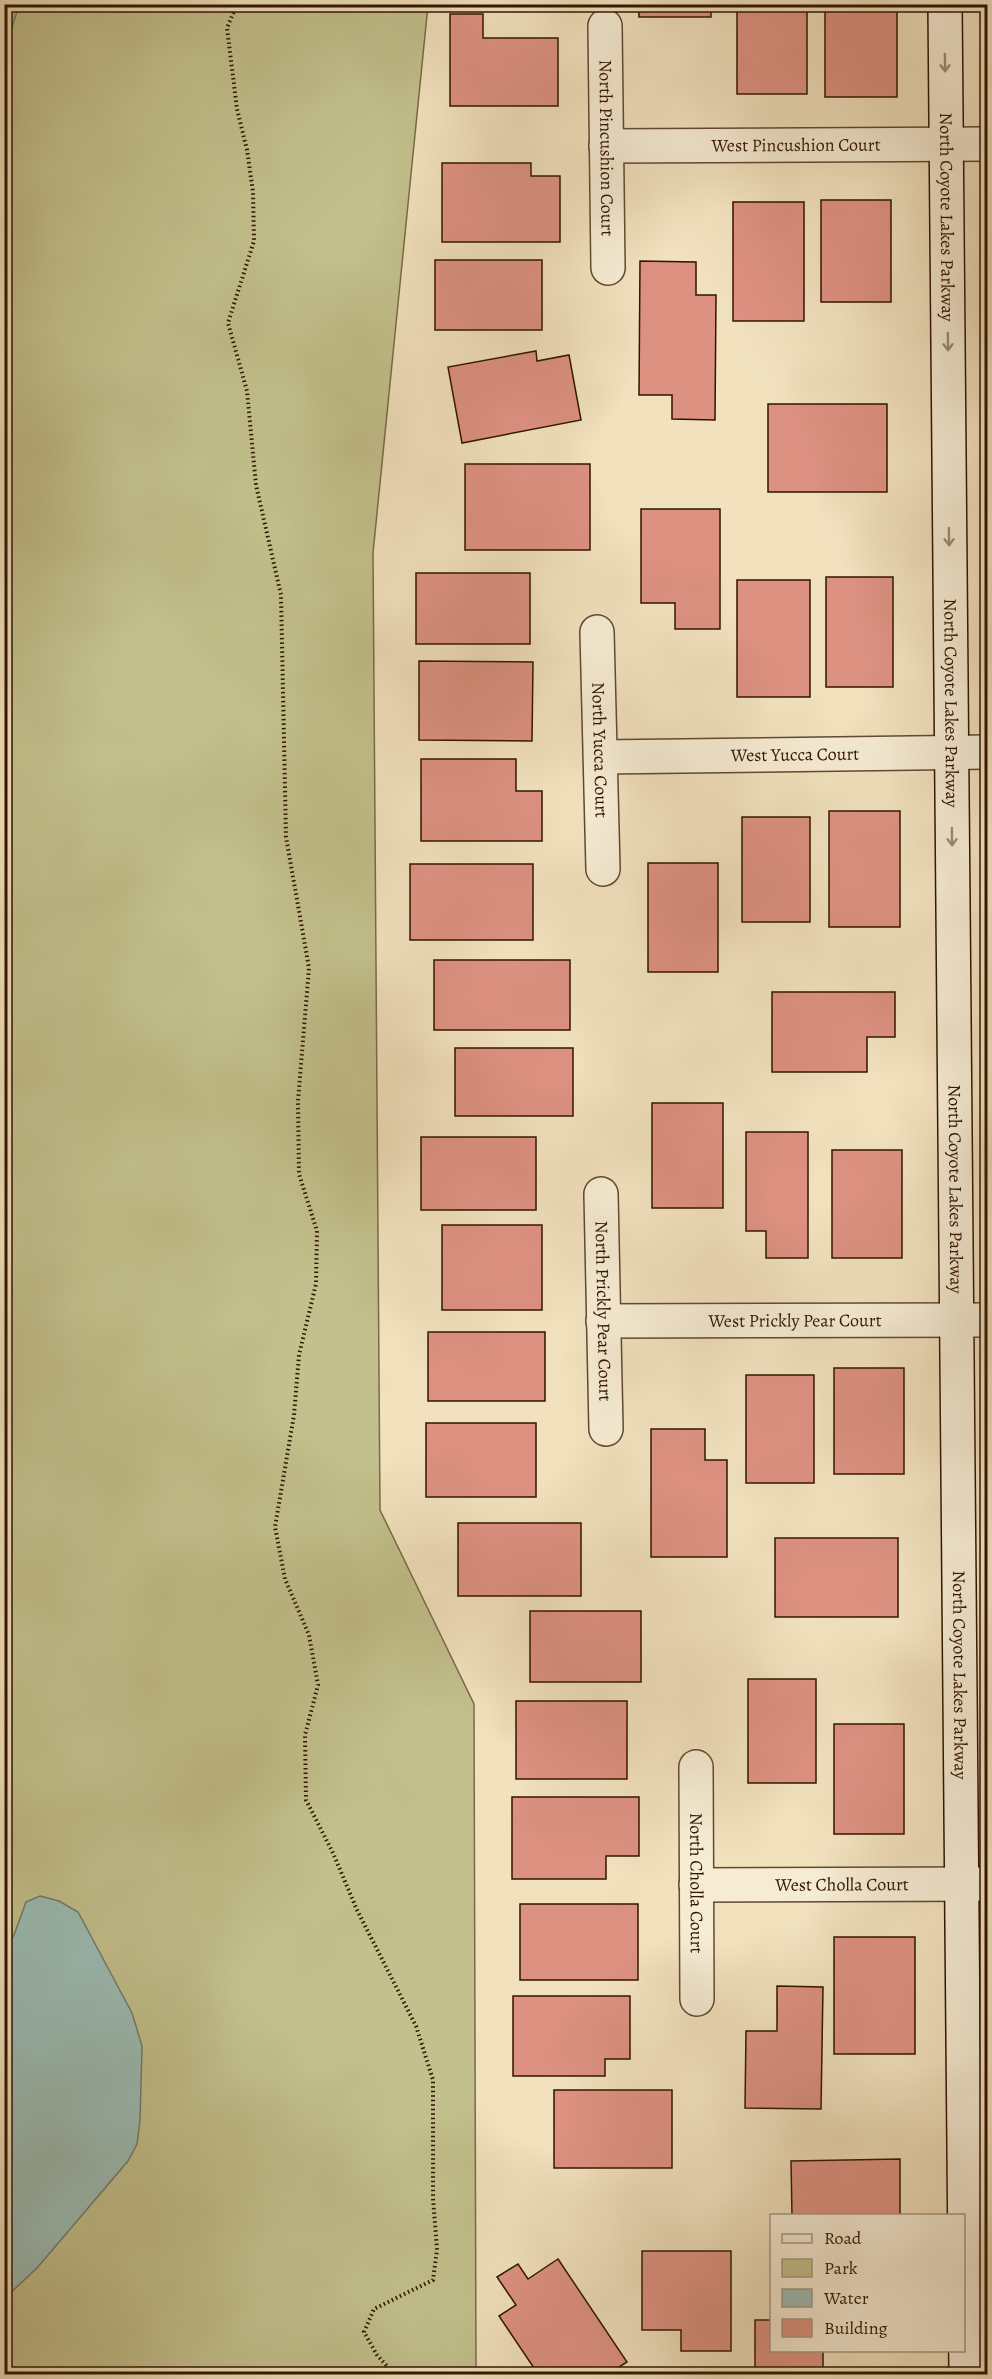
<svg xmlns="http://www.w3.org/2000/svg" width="992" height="2379" font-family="Alegreya,serif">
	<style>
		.green { fill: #c2c08c; stroke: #7a6a46; stroke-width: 1.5 }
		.water { fill: #9bbdb5; stroke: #717a6d; stroke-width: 1.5 }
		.building { fill: #dd9181; stroke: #311500; stroke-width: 1.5 }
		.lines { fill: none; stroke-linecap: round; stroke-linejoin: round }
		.street-casing { stroke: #61482f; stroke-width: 36 }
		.secondary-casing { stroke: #311500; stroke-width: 36 }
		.path { stroke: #311500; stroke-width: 4; stroke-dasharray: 1.5 3; stroke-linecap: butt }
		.street { stroke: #f6ecd4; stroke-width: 33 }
		.secondary { stroke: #f6ecd4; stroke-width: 33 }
		.oneway { stroke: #9d8b75 }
		.labels { text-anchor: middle; stroke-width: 5; stroke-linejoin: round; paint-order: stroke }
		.street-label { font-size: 18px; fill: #311500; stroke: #f6ecd4 }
	</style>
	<rect width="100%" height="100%" fill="#f1e1bd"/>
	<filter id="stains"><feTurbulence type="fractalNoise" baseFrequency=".00333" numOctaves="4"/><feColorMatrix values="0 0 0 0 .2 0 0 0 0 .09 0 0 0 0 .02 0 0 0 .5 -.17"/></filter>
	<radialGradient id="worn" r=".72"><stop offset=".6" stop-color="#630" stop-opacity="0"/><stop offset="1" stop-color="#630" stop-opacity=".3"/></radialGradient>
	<path class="green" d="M5 5H428L373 553 380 1510 474 1704 476 2374H5Z"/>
	<g class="water">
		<path d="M5 4 19 5 5 50 4 5Z"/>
		<path d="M40 1896 59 1901 78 1912 132 2013 142 2046 140 2120 137 2144 128 2161 37 2268 5 2298V1950L14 1935 26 1902Z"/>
	</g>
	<g class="building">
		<rect x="639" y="4" width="72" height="13"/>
		<rect x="737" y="4" width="70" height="90"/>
		<rect x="825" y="4" width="72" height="93"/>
		<path d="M450 14H483V38H558V106H450Z"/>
		<path d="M442 163H531V176H560V242H442Z"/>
		<rect x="821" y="200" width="70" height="102"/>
		<rect x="733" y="202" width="71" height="119"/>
		<rect x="435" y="260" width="107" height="70"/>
		<path d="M640 261 696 262V295H716L715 420 672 419V395H639Z"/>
		<path d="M536 351 537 361 569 355 581 420 462 443 448 367Z"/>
		<rect x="768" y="404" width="119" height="88"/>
		<rect x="465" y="464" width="125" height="86"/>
		<path d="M641 509H720V629H675V603H641Z"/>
		<rect x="416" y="573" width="114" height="71"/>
		<rect x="826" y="577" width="67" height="110"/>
		<rect x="737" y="580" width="73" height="117"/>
		<path d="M419 661 533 662 532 741 419 740Z"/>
		<path d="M421 759H516V791H542V841H421Z"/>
		<rect x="829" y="811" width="71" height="116"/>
		<rect x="742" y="817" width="68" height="105"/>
		<rect x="648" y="863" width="70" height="109"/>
		<rect x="410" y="864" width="123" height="76"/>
		<rect x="434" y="960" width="136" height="70"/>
		<path d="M772 992H895V1037H867V1072H772Z"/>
		<rect x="455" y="1048" width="118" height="68"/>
		<rect x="652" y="1103" width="71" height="105"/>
		<path d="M746 1132H808V1258H766V1231H746Z"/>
		<rect x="421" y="1137" width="115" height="73"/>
		<rect x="832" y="1150" width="70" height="108"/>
		<rect x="442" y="1225" width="100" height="85"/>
		<rect x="428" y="1332" width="117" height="69"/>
		<rect x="834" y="1368" width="70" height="106"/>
		<rect x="746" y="1375" width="68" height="108"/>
		<rect x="426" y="1423" width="110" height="74"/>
		<path d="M651 1429H705V1460H727V1557H651Z"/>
		<rect x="458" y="1523" width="123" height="73"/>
		<rect x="775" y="1538" width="123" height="79"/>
		<rect x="530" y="1611" width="111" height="71"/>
		<rect x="748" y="1679" width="68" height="104"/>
		<rect x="516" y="1701" width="111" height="78"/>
		<rect x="834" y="1724" width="70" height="110"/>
		<path d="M512 1797H639V1856H606V1879H512Z"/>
		<rect x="520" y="1904" width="118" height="76"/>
		<rect x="834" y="1937" width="81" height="117"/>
		<path d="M777 1986 823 1987 821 2109 745 2108 746 2031H777Z"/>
		<path d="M513 1996H630V2059H605V2076H513Z"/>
		<rect x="554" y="2090" width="118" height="78"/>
		<path d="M900 2159V2216H792L791 2161Z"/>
		<path d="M642 2251H731V2351H681V2330H642Z"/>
		<path d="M558 2259 627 2362 608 2374H538L499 2316 516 2305 497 2277 518 2264 528 2279Z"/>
		<path d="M755 2320H772V2350H823V2374H755Z"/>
	</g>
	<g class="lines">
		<defs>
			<g id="street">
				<path id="s1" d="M605 26 608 268"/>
				<path id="s2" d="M606 146 988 144"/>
				<path id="s3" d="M597 632 603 869"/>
				<path id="s4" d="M601 757 988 752"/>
				<path id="s5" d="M601 1194 606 1429"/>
				<path id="s6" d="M603 1321 988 1320"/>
				<path id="s7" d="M696 1767 697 1999"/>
				<path id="s8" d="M696 1885 988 1884"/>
			</g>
			<g id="secondary">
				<path id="s9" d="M945 4 966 2374"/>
			</g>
		</defs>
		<use href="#street" class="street-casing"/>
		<use href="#secondary" class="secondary-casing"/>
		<path class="path" d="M237 4 227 28 237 109 247 150 253 192 254 241 228 323 247 391 256 485 281 595 286 837 309 968 298 1101 299 1174 317 1231 316 1284 299 1355 294 1415 275 1527 285 1579 309 1635 318 1685 305 1735 306 1800 333 1853 357 1910 416 2026 433 2080V2198L437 2250 433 2280 374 2309 364 2332 377 2355 394 2374"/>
		<use href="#street" class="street"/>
		<use href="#secondary" class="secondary"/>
	</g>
	<defs><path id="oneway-shaft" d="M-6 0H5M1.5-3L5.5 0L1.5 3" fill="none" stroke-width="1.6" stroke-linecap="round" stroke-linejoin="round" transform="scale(1.5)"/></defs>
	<g class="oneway">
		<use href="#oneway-shaft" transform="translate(945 63) rotate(89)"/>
		<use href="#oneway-shaft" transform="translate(948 342) rotate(89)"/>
		<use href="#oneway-shaft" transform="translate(949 537) rotate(89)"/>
		<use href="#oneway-shaft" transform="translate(952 837) rotate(89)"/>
	</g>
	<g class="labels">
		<g class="street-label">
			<text dy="6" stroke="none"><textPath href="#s2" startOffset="190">West Pincushion Court</textPath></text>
			<text dy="6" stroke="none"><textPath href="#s1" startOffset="122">North Pincushion Court</textPath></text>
			<text dy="6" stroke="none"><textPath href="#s9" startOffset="213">North Coyote Lakes Parkway</textPath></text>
			<text dy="6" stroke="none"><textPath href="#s9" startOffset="699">North Coyote Lakes Parkway</textPath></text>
			<text dy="6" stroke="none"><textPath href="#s3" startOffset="118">North Yucca Court</textPath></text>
			<text dy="6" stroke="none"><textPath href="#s4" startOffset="194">West Yucca Court</textPath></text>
			<text dy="6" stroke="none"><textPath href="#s9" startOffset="1185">North Coyote Lakes Parkway</textPath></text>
			<text dy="6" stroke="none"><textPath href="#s5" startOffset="117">North Prickly Pear Court</textPath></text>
			<text dy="6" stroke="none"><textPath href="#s6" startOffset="192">West Prickly Pear Court</textPath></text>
			<text dy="6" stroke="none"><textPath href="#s9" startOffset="1671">North Coyote Lakes Parkway</textPath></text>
			<text dy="6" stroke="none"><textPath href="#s7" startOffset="116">North Cholla Court</textPath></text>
			<text dy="6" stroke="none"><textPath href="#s8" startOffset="146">West Cholla Court</textPath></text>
		</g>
	</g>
	<rect width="992" height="2379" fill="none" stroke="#f1e1bd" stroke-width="24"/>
	<rect x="6" y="6" width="980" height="2367" fill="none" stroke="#311500" stroke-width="3"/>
	<rect x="12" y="12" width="968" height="2355" fill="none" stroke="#311500" stroke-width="1.5"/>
	<rect x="770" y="2214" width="195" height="138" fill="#f6ecd4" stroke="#a7967f" stroke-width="1.5"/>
	<rect x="782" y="2234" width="30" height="9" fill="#f6ecd4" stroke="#a7967f" stroke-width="1.5"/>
	<text x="824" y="2244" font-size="18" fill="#311500">Road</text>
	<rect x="782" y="2259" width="30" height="18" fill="#c2c08c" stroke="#a7967f" stroke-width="1.5"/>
	<text x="824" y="2274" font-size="18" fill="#311500">Park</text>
	<rect x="782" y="2289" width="30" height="18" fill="#9bbdb5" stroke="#a7967f" stroke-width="1.5"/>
	<text x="824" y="2304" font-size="18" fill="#311500">Water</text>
	<rect x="782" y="2319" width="30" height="18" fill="#dd9181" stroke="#a7967f" stroke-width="1.5"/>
	<text x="824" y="2334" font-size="18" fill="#311500">Building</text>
	<rect width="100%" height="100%" filter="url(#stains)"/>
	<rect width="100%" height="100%" fill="url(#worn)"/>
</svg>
